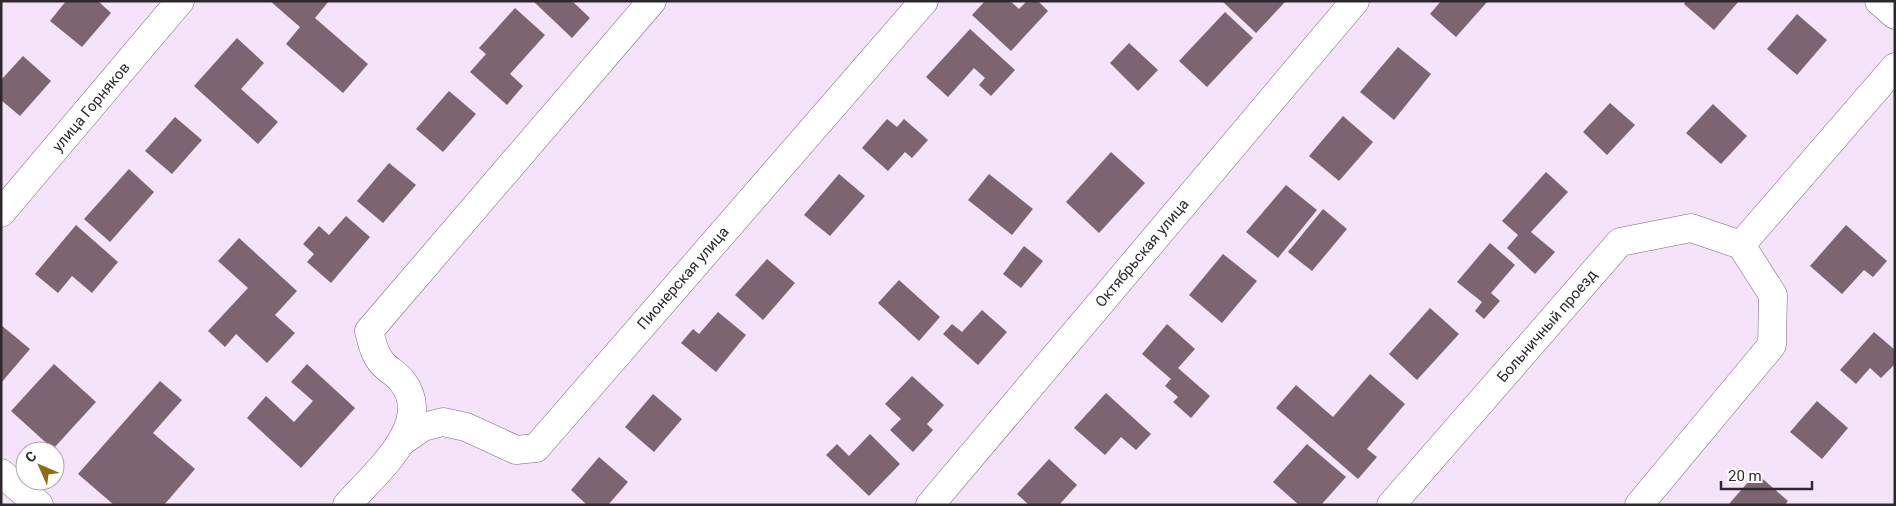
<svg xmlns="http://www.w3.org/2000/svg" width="1896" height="506" font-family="Roboto,sans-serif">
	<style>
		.building { fill: #7c6571 }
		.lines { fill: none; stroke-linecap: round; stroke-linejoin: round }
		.street-casing { stroke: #77677a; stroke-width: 29 }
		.street { stroke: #fff; stroke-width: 28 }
		.labels { text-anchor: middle; stroke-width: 5; stroke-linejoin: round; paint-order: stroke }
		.street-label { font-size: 15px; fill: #2e272f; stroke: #fff }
	</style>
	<rect width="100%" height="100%" fill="#f5e3f9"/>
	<g class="building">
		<path d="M66 1H98L111 13 82 47 50 21Z"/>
		<path d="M270 1H329L315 18 368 64 343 93 286 44 300 27Z"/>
		<path d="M533 1H572L590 18 572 38Z"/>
		<path d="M985 1H1010L1019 9 1027 1H1038L1048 11 1011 51 972 15Z"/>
		<path d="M1222 1H1286L1256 33Z"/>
		<path d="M1441 1H1488L1456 37 1430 14Z"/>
		<path d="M1686 1H1739L1714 30 1684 4Z"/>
		<path d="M515 8 545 35 510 74 523 86 507 105 470 72 486 54 479 48Z"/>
		<path d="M1225 12 1253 38 1207 87 1179 61Z"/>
		<path d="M1797 14 1827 40 1797 75 1767 49Z"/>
		<path d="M970 29 1015 70 991 96 979 85 985 78 974 68 948 97 926 77Z"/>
		<path d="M237 38 264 63 241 89 278 122 258 144 194 86Z"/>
		<path d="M1129 43 1158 70 1138 91 1110 63Z"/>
		<path d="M1398 47 1431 74 1394 120 1360 92Z"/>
		<path d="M23 56 51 81 20 116 1 100V80Z"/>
		<path d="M449 91 476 114 443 152 416 129Z"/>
		<path d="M1610 103 1635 125 1607 155 1583 132Z"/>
		<path d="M1713 104 1747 136 1721 164 1686 133Z"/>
		<path d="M1343 116 1373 142 1339 181 1309 156Z"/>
		<path d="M175 117 202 140 172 174 145 151Z"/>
		<path d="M887 119 897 127 904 119 928 140 912 158 905 152 888 171 862 148Z"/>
		<path d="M1111 152 1145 183 1099 233 1066 202Z"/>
		<path d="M389 163 416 185 383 223 357 201Z"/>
		<path d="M129 169 154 192 110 242 84 219Z"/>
		<path d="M1546 172 1568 192 1531 232 1555 252 1535 274 1507 248 1518 235 1502 221Z"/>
		<path d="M839 174 865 196 830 236 804 215Z"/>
		<path d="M989 174 1033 209 1012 235 968 200Z"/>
		<path d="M1286 185 1317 210 1278 258 1246 232Z"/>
		<path d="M1323 209 1347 229 1312 271 1288 252Z"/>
		<path d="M346 216 370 237 331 283 307 262 314 254 303 244 319 226 329 235Z"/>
		<path d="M76 225 118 262 92 293 72 276 58 293 35 274Z"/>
		<path d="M1846 225 1887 261 1873 277 1864 270 1842 294 1810 266Z"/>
		<path d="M239 238 297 291 275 315 295 333 267 363 236 334 225 347 208 331 248 288 218 261Z"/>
		<path d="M1490 243 1515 265 1491 293 1500 301 1484 319 1475 311 1482 302 1457 282Z"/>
		<path d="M1024 246 1043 261 1021 288 1003 274Z"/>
		<path d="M1223 254 1257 281 1222 323 1189 295Z"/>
		<path d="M767 259 795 283 763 320 735 295Z"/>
		<path d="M899 280 940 317 919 341 878 303Z"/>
		<path d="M1430 308 1459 334 1417 380 1389 354Z"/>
		<path d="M982 310 1007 332 978 365 943 334 952 324 962 332Z"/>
		<path d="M718 312 746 335 716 372 681 343 693 329 699 334Z"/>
		<path d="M1167 324 1195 349 1178 368 1210 396 1191 418 1173 402 1178 397 1165 386 1171 379 1142 354Z"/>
		<path d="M1 325 30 349 1 383Z"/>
		<path d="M1874 332 1895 350V364L1881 378 1870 368 1856 384 1840 370Z"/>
		<path d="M54 364 96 402 53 449 11 411Z"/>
		<path d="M307 364 355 408 301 468 247 418 266 396 294 422 313 401 291 382Z"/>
		<path d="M1370 374 1405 404 1367 449 1377 457 1358 479 1276 408 1296 385 1333 417Z"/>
		<path d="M912 376 944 405 927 424 933 430 913 452 890 430 901 419 885 404Z"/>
		<path d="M160 381 182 400 153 433 195 469 164 505H114L78 474Z"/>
		<path d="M1106 393 1151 434 1136 450 1121 437 1105 455 1074 428Z"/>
		<path d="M653 394 682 419 654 452 625 427Z"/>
		<path d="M1817 401 1848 428 1822 459 1790 432Z"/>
		<path d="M870 434 900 464 869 496 826 455 837 444 849 456Z"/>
		<path d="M1307 444 1346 477 1321 505H1299L1273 482Z"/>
		<path d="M599 457 628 482 608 505H587L571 490Z"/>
		<path d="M1049 459 1077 485 1059 505H1029L1017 494Z"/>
		<path d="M1756 473 1788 501 1785 505 1729 504Z"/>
	</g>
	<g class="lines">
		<defs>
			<g id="street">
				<path d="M1879 1 1895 15"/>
				<path d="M1 213 180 1"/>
				<path d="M404 440 423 427 443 422 466 427 516 450 536 448 924 1"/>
				<path d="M1 473 39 505"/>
				<path d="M347 505C374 474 436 424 402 381 397 374 388 370 382 363 374 354 372 342 369 331L652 1"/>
				<path d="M930 505 1355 1"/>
				<path d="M1391 505 1620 242 1691 228 1741 245 1895 67"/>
				<path d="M1639 505 1772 345 1773 295 1741 245"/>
			</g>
		</defs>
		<use href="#street" class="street-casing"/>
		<use href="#street" class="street"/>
	</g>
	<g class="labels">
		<g class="street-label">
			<text transform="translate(91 107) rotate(-50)" y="5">улица Горняков</text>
			<text transform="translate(1142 253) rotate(-50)" y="5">Октябрьская улица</text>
			<text transform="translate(683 278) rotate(-49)" y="5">Пионерская улица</text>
			<text transform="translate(1547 326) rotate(-49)" y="5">Больничный проезд</text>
		</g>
	</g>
	<rect width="1896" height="506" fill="none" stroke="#2e272f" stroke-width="5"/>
	<g transform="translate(40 466) rotate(315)"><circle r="24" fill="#ffffff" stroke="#aba9ac"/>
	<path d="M0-4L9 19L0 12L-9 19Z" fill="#8f6d11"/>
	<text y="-8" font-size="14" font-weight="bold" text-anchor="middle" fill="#2e272f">С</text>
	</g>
	<path d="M1721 481v8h91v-8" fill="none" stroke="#2e272f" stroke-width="2.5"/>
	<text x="1728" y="481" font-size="15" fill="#2e272f" stroke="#ffffff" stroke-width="4" paint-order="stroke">20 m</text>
</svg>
